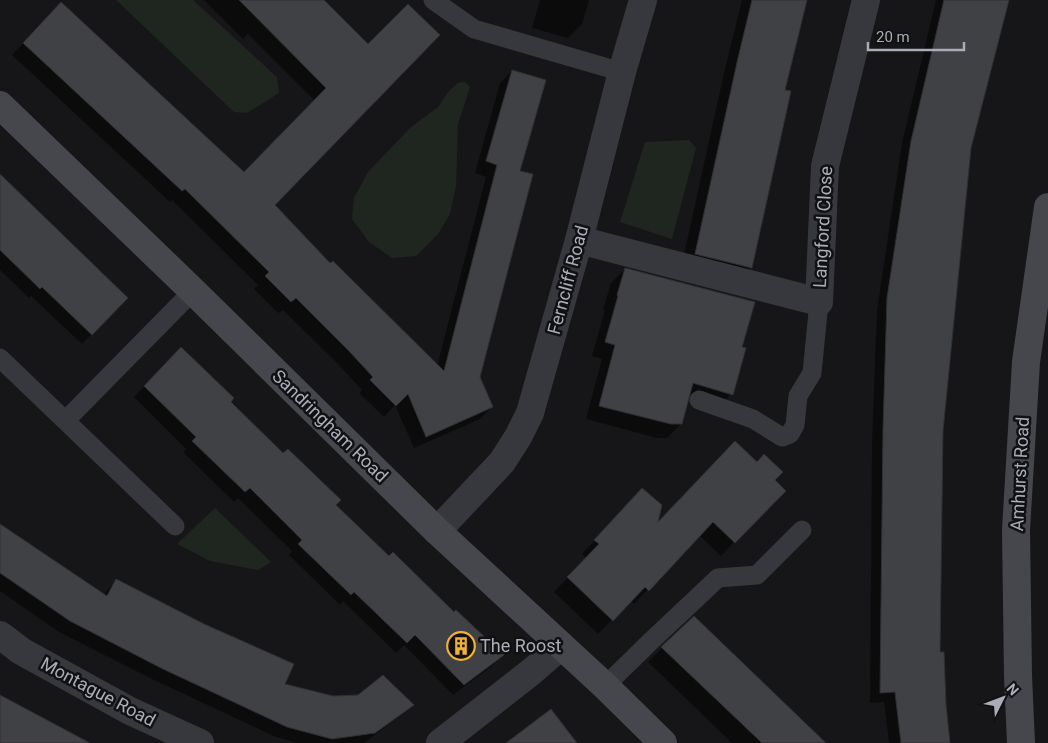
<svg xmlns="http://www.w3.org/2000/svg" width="1048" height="743" font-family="Roboto,sans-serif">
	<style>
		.green { fill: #1e261f }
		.shadow { fill: #0007 }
		.building { fill: #404145; stroke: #303034 }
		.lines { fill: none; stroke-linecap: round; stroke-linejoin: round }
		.lane { stroke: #37383d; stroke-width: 19 }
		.street { stroke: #37383d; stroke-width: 28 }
		.secondary { stroke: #45474d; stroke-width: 28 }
		.labels { text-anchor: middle; stroke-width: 5; stroke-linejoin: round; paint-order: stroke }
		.street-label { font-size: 18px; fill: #a8adb8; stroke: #111113 }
		.poi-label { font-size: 18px; fill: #a8adb8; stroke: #111113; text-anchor: start }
	</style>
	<rect width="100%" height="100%" fill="#161618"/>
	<g class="green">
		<path d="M116 0H193L277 77 279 93 247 113 234 112Z"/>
		<path d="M465 82 470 87 458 124 456 186 450 214 438 234 416 256 392 258 369 242 352 219 354 198 368 172 410 128 438 107 449 91 458 83Z"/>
		<path d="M689 140 696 148 672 239 620 222 645 142Z"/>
		<path d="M215 508 271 562 258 570 210 561 177 544Z"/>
	</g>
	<g class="shadow">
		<path d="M204 0H322L368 46 273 205 330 265 437 366 486 177 475 173 500 83 512 71 518 171 478 377 492 407 480 419 414 448 395 405 384 417 359 393 362 390 336 362 283 310 278 313 254 289 258 285 172 200 170 202 12 55 49 16 243 174 315 101 248 34 243 39Z"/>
		<path d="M540 0H589L582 24 568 38 532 28Z"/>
		<path d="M742 0H806L784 91 789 92 750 268 736 282 681 268 724 73Z"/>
		<path d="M936 0H1008L970 148 941 431 938 653 949 743H889L884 702 870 703 872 441 877 310 902 143Z"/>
		<path d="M0 176 127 298 82 344 31 296 29 298 0 270Z"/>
		<path d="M625 269 740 347 731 394 718 408 687 399 681 424 667 438H657L586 419 602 359 592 356 605 310 603 309 611 283Z"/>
		<path d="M181 348 229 402 389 558 502 655 492 666 453 695 404 645 396 653 343 601 340 605 289 555 292 551 238 498 234 502 183 452 186 449 134 397Z"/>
		<path d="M773 480 734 542 721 556 699 535 634 604 631 600 598 634 554 592 586 558 582 554 629 503 656 525Z"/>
		<path d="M0 525 103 595 116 581 283 684 333 697 412 705 401 715 364 743H297L276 737 152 679 59 632 0 591Z"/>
		<path d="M662 648 824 743H732L648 662Z"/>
	</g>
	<g class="building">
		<path d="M239 0H324L368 44 408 4 440 35 275 205 330 263 333 261 444 371 497 165 486 161 512 70 546 80 520 171 533 174 480 377 493 407 426 437 408 394 396 406 370 380 373 377 348 350 296 298 291 302 265 276 269 272 185 189 182 191 23 43 61 2 244 172 326 88Z"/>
		<path d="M752 0H807L785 90 791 91 752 268 695 254 738 58Z"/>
		<path d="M944 0H1009L971 148 943 431 940 652H944L946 705 950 743H901L895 692 880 693 883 430 887 298 911 141Z"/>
		<path d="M0 174 128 298 92 335 42 287 40 289 0 250Z"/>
		<path d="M625 268 755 302 742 347 746 348 733 395 693 383 682 424H671L599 406 615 345 605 342 618 296 617 295Z"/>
		<path d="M181 347 234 398 231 402 283 453 288 449 341 500 336 505 389 556 393 552 454 612 456 610 504 655 464 685 415 635 407 643 354 592 351 595 298 544 302 540 250 488 245 492 192 441 196 437 144 386Z"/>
		<path d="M735 441 757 462 764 454 783 472 775 480 786 491 735 543 713 522 649 591 645 587 613 621 567 577 599 544 594 540 642 488 662 505 658 522Z"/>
		<path d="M0 524 107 596 116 579 204 624 294 664 285 684 333 696 358 695 383 675 414 705 375 733 332 739 287 727 163 669 70 621 0 573Z"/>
		<path d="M694 616 826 743H762L661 647Z"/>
		<path d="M0 695 90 743H0Z"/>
		<path d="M551 709 577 743H506Z"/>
	</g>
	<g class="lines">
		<g class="lane">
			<path d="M433 0 474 29 622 72"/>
			<path d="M0 358 175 526"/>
			<path d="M699 400 753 419 782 437 790 434 795 425 798 396 812 373 819 302"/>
			<path d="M66 420 193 291"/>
			<path d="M605 686 651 641 718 578 757 575 802 530"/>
		</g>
		<g class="street">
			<path d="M579 240 819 302 825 166 866 0"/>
			<path d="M437 531 502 462 518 437 530 413 579 240 622 72 643 0"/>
			<path d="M0 635 21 651 130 711 200 743"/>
			<path d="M440 743 531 672 561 646"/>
		</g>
		<g class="secondary">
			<path d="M0 105 193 291 437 531 605 686 663 743"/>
			<path d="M1021 743 1018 676 1016 530 1026 362 1048 207"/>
		</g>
	</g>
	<defs>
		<symbol id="building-ring" viewBox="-11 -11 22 22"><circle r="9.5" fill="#111113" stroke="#f2b134" stroke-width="1.5"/><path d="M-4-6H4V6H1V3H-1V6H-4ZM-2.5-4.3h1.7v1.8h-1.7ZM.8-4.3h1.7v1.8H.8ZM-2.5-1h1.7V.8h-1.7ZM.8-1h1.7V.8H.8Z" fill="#f2b134"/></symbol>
	</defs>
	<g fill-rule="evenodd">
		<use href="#building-ring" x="445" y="630" width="32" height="32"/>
	</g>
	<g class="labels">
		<g class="street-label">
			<text transform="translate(823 227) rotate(-87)" y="6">Langford Close</text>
			<text transform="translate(568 280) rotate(-75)" y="6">Ferncliff Road</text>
			<text transform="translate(330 426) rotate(44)" y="6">Sandringham Road</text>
			<text transform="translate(1020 474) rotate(-87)" y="6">Amhurst Road</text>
			<text transform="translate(98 692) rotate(28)" y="6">Montague Road</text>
		</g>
		<g class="poi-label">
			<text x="480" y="652">The Roost</text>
		</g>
	</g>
	<g transform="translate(1003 698) rotate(48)" stroke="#111113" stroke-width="4" paint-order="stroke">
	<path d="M0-4L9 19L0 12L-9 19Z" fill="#a8adb8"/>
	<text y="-8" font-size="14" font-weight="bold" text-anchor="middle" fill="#a8adb8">N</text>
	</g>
	<path d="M868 42v8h96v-8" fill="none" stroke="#a8adb8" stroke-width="2.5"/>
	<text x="876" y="42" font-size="15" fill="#a8adb8" stroke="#111113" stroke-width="4" paint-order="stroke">20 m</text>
</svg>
